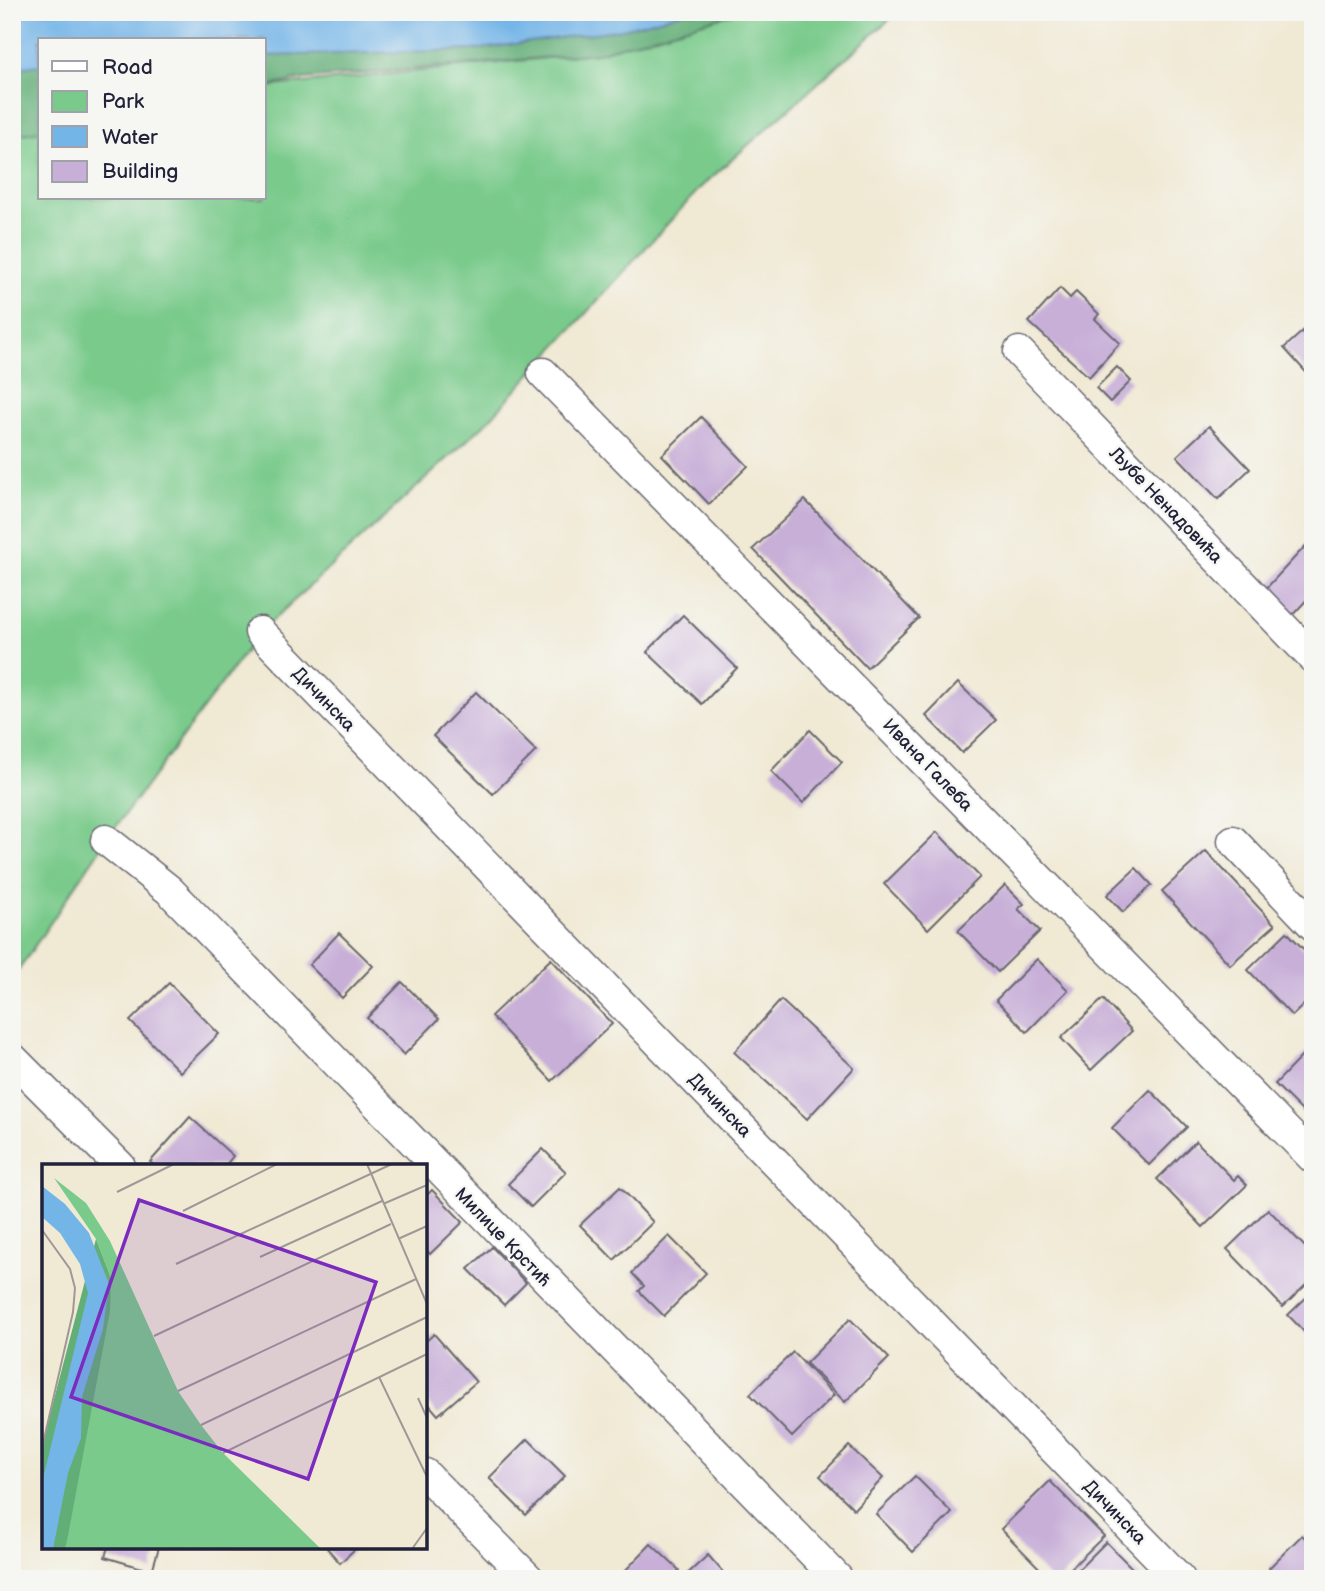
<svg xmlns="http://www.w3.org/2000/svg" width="1325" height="1591" font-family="'Balsamiq Sans',sans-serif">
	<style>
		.green { fill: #79ca8b; stroke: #4e7663; stroke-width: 2 }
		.forest { fill: #62ae77; stroke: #426859; stroke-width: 2 }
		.water { fill: #74b5e8; stroke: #4b6c92; stroke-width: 2 }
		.building { fill: #c8afd8 }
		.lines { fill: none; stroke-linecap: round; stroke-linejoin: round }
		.street-casing { stroke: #6a6871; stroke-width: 33 }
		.street { stroke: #fff; stroke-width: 30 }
		.labels { text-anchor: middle; stroke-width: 5; stroke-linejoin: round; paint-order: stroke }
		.street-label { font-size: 18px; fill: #22223b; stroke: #f6f6f2 }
		.inset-road { fill: none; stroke: #9e9997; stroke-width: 2 }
		.view { fill: #7b2cbf; fill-opacity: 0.15; stroke: #7b2cbf; stroke-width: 3.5 }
		.inset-edge { fill: none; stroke: #22223b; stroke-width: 3.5 }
	</style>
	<rect width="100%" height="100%" fill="#f6f6f2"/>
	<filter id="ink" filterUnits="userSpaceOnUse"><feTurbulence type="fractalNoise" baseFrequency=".0143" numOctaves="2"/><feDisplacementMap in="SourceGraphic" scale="14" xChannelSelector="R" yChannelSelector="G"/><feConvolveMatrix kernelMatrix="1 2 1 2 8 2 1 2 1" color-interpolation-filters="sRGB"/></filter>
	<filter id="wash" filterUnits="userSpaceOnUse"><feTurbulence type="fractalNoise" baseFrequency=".00686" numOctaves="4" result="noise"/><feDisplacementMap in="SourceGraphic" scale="28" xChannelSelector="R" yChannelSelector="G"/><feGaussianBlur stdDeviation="1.57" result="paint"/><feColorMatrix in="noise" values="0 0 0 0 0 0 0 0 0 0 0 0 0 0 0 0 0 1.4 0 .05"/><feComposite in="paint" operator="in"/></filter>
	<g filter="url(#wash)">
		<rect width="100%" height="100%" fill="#f0e9d4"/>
		<path class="green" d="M738 12H898L702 186 487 422 260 632 106 840 12 980V136L40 131V198H264V87L597 53Z"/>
		<path class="forest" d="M12 12H738L597 53 303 79 264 87V40H40V131L12 136Z"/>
		<path class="water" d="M12 12H686L623 29 473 50 264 56V40H40V65L12 69Z"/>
		<g id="blocks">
			<g class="building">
				<path d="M1060 288 1070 298 1076 292 1099 314 1095 319 1120 343 1089 377 1029 322Z"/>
				<path d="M1313 322V380L1284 348Z"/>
				<path d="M1117 367 1131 381 1110 402 1096 388Z"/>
				<path d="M701 417 748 466 709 504 662 455Z"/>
				<path d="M1209 426 1250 469 1218 499 1177 456Z"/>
				<path d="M805 500 919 618 867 668 753 549Z"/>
				<path d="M1311 540 1313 593 1287 621 1260 595Z"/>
				<path d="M683 615 737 668 702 704 647 652Z"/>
				<path d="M958 683 996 720 962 753 926 716Z"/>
				<path d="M476 692 536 751 493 794 433 736Z"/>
				<path d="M810 730 842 762 803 803 771 771Z"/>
				<path d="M937 832 980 877 928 929 884 884Z"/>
				<path d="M1206 851 1275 925 1230 965 1162 891Z"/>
				<path d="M1136 868 1152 885 1123 912 1107 895Z"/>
				<path d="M1005 885 1024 904 1018 909 1040 931 998 972 958 931Z"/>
				<path d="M1287 932 1313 959V996L1292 1016 1248 970Z"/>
				<path d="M339 933 373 966 342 998 309 965Z"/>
				<path d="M551 959 612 1024 552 1081 491 1016Z"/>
				<path d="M1037 959 1068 990 1027 1032 996 1000Z"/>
				<path d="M402 982 439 1019 404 1055 367 1018Z"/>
				<path d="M169 983 219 1034 180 1072 130 1021Z"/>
				<path d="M1103 999 1132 1031 1091 1070 1061 1038Z"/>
				<path d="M781 1000 854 1068 807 1119 734 1052Z"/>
				<path d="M1307 1051 1313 1057V1122L1275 1084Z"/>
				<path d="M1150 1090 1187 1127 1149 1165 1112 1128Z"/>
				<path d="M190 1117 233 1156 225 1166H155L150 1162Z"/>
				<path d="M1196 1141 1234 1180 1238 1176 1247 1185 1203 1227 1157 1179Z"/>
				<path d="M543 1149 566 1172 531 1207 508 1184Z"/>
				<path d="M620 1187 653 1222 614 1260 580 1225Z"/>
				<path d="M432 1190 463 1222 430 1254 425 1249V1197Z"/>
				<path d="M1268 1209 1313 1255V1278L1283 1307 1227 1249Z"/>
				<path d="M669 1236 706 1273 664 1316 639 1291 644 1286 632 1273Z"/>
				<path d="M492 1247 526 1283 504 1305 468 1269Z"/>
				<path d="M1313 1291V1341L1288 1315Z"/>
				<path d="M850 1319 889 1358 845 1402 806 1363Z"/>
				<path d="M434 1334 476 1382 438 1415 425 1400V1342Z"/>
				<path d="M793 1352 834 1395 792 1437 750 1394Z"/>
				<path d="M528 1439 565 1476 526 1515 489 1478Z"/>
				<path d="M849 1446 883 1478 854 1509 820 1476Z"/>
				<path d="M915 1476 952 1513 913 1552 876 1514Z"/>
				<path d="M1050 1481 1104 1536 1060 1579H1050L1001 1529Z"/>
				<path d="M1302 1535 1313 1546V1579H1265L1272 1572 1269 1568Z"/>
				<path d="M1106 1542 1141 1577 1069 1579Z"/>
				<path d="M651 1544 679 1570 671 1579H617Z"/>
				<path d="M108 1547H159L152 1571 105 1557Z"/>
				<path d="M326 1547H357L340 1563Z"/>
				<path d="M708 1555 729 1579H682Z"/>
			</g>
		</g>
	</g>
	<g filter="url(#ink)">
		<use href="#blocks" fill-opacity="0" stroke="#6a6871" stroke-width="2"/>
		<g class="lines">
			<defs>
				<g id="street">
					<path d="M1019 352 1313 658"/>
					<path d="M543 373 1313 1158"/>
					<path d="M260 632 1180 1579"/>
					<path d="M106 840 169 890 838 1579"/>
					<path d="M1233 841 1313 925"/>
					<path d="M12 1058 120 1166"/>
					<path d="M425 1474 529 1579"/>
				</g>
			</defs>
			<use href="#street" class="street-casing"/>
			<use href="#street" class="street"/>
		</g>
	</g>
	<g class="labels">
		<g class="street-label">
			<text transform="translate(1166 505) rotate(46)" y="6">Љубе Ненадовића</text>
			<text transform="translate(324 699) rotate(46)" y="6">Дичинска</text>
			<text transform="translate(928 765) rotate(46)" y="6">Ивана Галеба</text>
			<text transform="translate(720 1105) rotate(46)" y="6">Дичинска</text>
			<text transform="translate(503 1237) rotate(46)" y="6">Милице Крстић</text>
			<text transform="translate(1115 1512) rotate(46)" y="6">Дичинска</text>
		</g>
	</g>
	<g transform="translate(42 1164)">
		<rect width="385" height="385" fill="#f0e9d4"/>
		<path d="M12 14 44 39 68 77 136 227 159 261 181 289 279 385H23L67 147 69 114 54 75Z" fill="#79ca8b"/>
		<path d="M54 75 69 114 68 147 25 377 23 385H0V281Z" fill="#62ae77"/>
		<path d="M0 22 23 40 47 69 67 120 61 165 40 233 39 274 26 309 11 385H0V319L46 129 38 100 18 69 0 53Z" fill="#74b5e8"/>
		<path class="inset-road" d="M325 0 385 140M75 28 132 0M341 40 385 21M141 47 235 0M0 66 28 105 33 124 31 148 0 284M356 75 385 62M218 93 340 37M134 100 350 0M112 172 349 60M337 213 385 313M136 227 374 115M376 234 385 254M159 261 385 153M181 289 385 190M370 385 385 364"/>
		<path class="view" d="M97 36 334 118 266 315 29 233Z"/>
		<rect width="385" height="385" class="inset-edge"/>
	</g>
	<rect width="1325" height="1591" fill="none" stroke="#f6f6f2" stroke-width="42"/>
	<rect x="38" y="38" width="228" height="161" fill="#f6f6f2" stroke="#a1a1a9" stroke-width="2"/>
	<rect x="52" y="61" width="35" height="10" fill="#ffffff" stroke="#a1a1a9" stroke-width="2"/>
	<text x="102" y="74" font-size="21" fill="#22223b">Road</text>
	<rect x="52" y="91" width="35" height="21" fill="#79ca8b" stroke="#a1a1a9" stroke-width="2"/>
	<text x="102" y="108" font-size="21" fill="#22223b">Park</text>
	<rect x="52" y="126" width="35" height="21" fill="#74b5e8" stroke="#a1a1a9" stroke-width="2"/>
	<text x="102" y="144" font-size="21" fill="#22223b">Water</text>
	<rect x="52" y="161" width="35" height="21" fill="#c8afd8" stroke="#a1a1a9" stroke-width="2"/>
	<text x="102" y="178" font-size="21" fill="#22223b">Building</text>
</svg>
